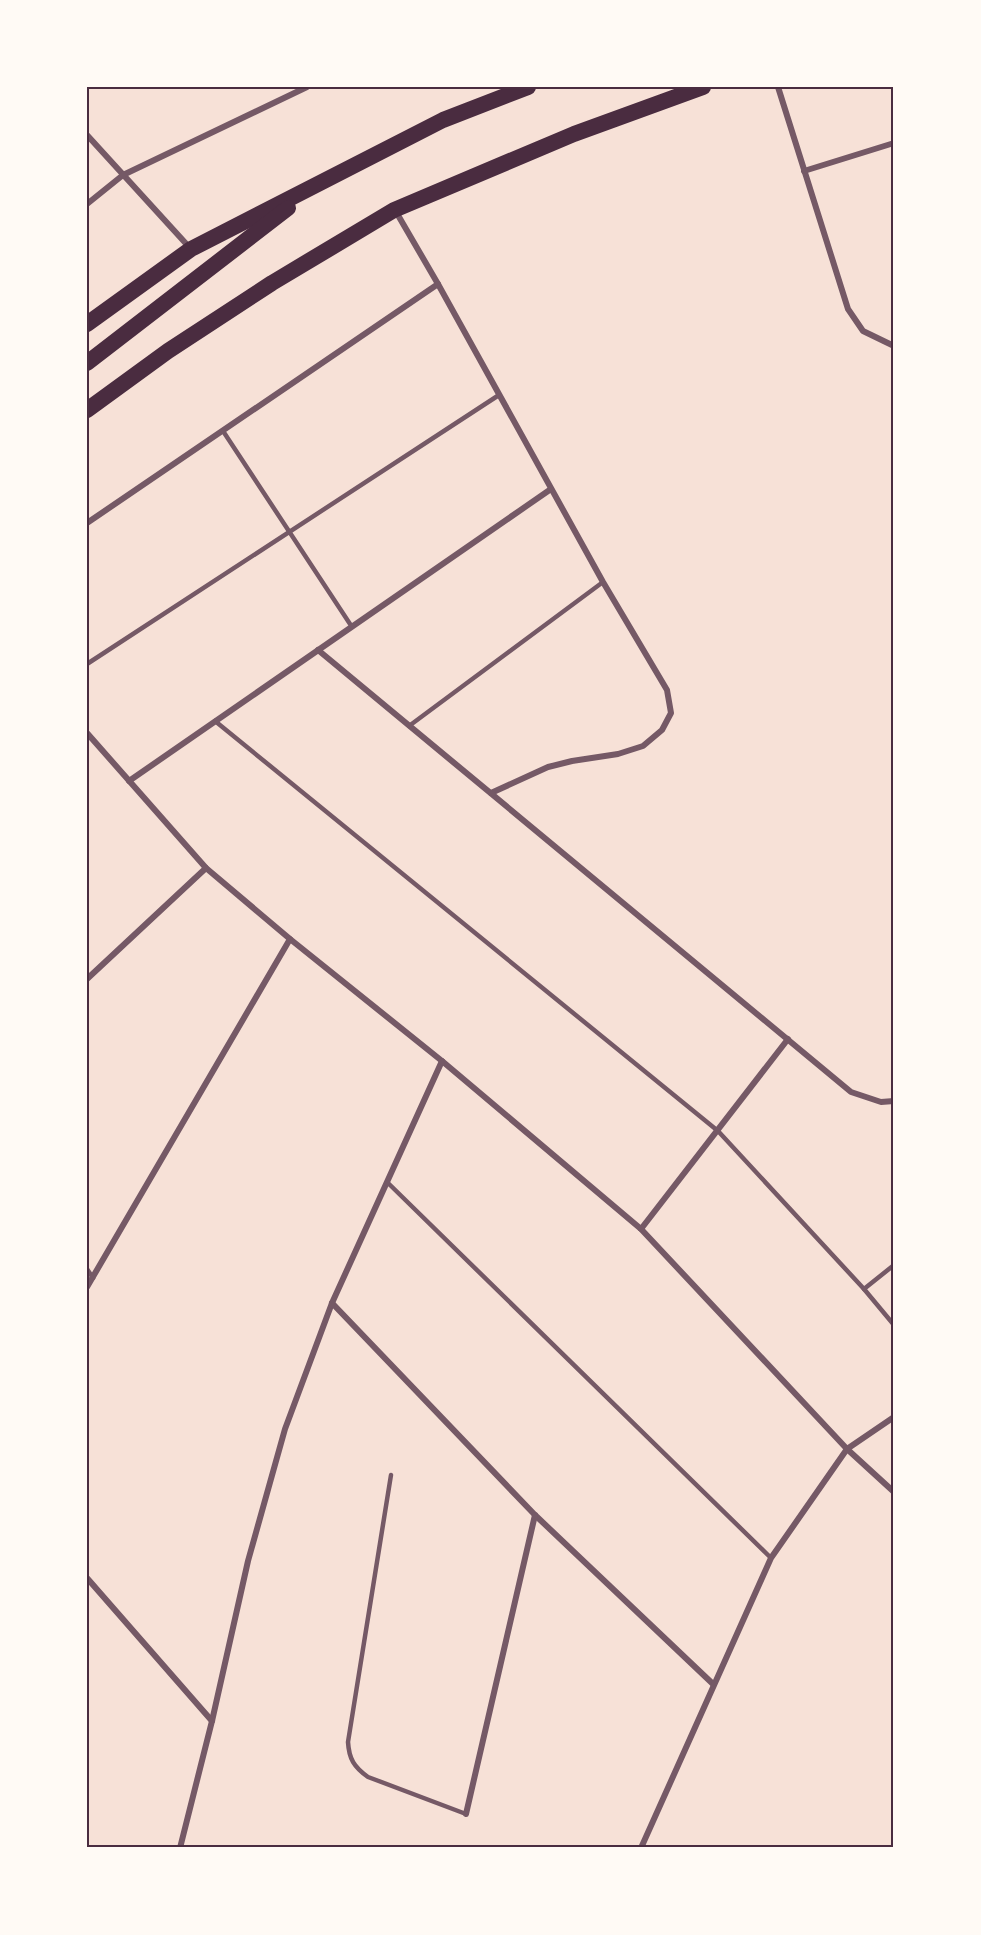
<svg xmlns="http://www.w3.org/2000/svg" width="981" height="1935" font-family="Bitter,serif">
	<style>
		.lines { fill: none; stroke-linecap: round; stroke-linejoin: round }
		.service { stroke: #755966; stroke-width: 4.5 }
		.minor { stroke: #755966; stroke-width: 6 }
		.trunk { stroke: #4a2c40; stroke-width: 16 }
		.neatline { fill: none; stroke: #4a2c40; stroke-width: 2 }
	</style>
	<rect width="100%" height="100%" fill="#f7e1d7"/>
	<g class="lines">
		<g class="service">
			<path d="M223 431 352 627"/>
			<path d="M87 664 499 395"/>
			<path d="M215 721 718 1131 864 1289 894 1325"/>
			<path d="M409 726 603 582"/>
			<path d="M387 1182 771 1558"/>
			<path d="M87 1269 93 1278"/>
			<path d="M864 1289 894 1265"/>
			<path d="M391 1475 348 1742C349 1759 354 1767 368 1777L466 1814"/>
		</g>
		<g class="minor">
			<path d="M778 87 848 309 863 331 894 346"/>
			<path d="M87 135 190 248"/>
			<path d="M804 171 894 143"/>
			<path d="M87 204 123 175 307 87"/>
			<path d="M395 210 438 284 603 582 667 690 671 713 662 730 643 746 618 754 572 761 548 767 491 793"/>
			<path d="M87 523 438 284"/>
			<path d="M318 650 851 1092 881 1102 894 1101"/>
			<path d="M87 733 206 868 290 939 442 1061 641 1229 847 1449 894 1492"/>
			<path d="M129 781 551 489"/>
			<path d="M87 979 206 868"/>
			<path d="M641 1229 788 1039"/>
			<path d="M87 1287 290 939"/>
			<path d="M332 1303 535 1515 713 1684"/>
			<path d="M87 1578 212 1721"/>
			<path d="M466 1814 535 1515"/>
			<path d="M180 1848 212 1721 248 1561 285 1429 332 1303 442 1061"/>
			<path d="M641 1848 771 1558 847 1449 894 1417"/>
		</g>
		<g class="trunk">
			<path d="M87 324 191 249 443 120 528 87"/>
			<path d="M87 363 288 208"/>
			<path d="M87 410 168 351 272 283 394 210 574 134 703 87"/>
		</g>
	</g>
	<rect width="981" height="1935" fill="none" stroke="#fffaf5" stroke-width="177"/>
	<rect x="88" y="88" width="804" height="1758" class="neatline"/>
</svg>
